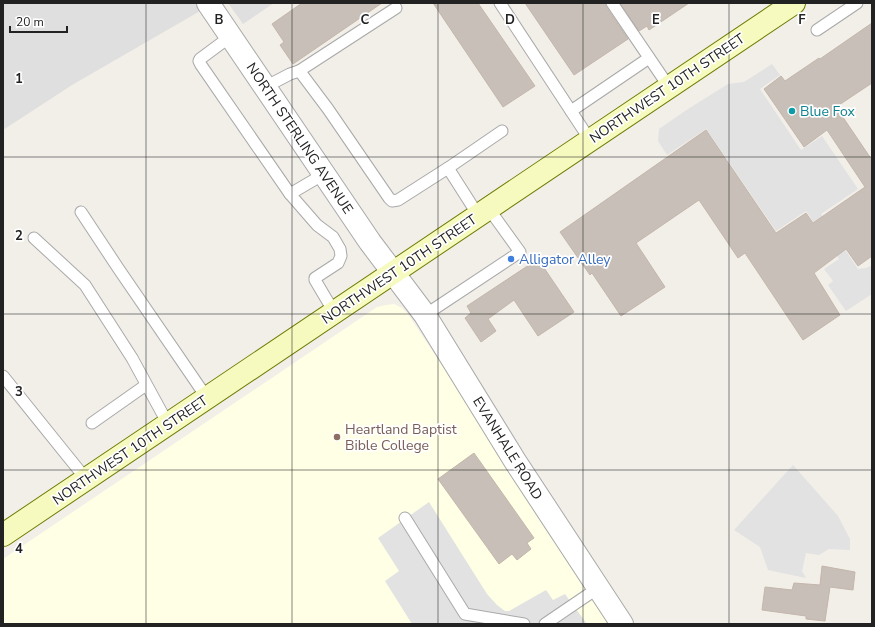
<svg xmlns="http://www.w3.org/2000/svg" width="875" height="627" font-family="'Nunito Sans',sans-serif">
	<style>
		.residential { fill: #e0dfdf }
		.education { fill: #ffffe5 }
		.parking { fill: #e2e2e2 }
		.building { fill: #c7bfb8; stroke: #c4b6ab }
		.lines { fill: none; stroke-linecap: round; stroke-linejoin: round }
		.lane-casing { stroke: #a9a9a9; stroke-width: 13 }
		.street-casing { stroke: #a9a9a9; stroke-width: 24 }
		.secondary-casing { stroke: #707d05; stroke-width: 24 }
		.lane { stroke: #fff; stroke-width: 11 }
		.street { stroke: #fff; stroke-width: 22 }
		.secondary { stroke: #f7fabf; stroke-width: 22 }
		.grid { fill: none; stroke: #222; stroke-width: 1; stroke-opacity: 0.55 }
		.culture-dot { fill: #0f9aa8; stroke: #fff; stroke-width: 1.5 }
		.shop-dot { fill: #3f7fe0; stroke: #fff; stroke-width: 1.5 }
		.education-dot { fill: #8d6e63; stroke: #fff; stroke-width: 1.5 }
		.labels { text-anchor: middle; stroke-width: 3.5; stroke-linejoin: round; paint-order: stroke }
		.street-label { font-size: 14px; fill: #222; stroke: #fff }
		.culture-label { font-size: 14px; fill: #0d838f; stroke: #fff; text-anchor: start }
		.shop-label { font-size: 14px; fill: #366cbe; stroke: #fff; text-anchor: start }
		.education-label { font-size: 14px; fill: #785e54; stroke: #fff; text-anchor: start }
		.grid-label { font-size: 13px; text-anchor: middle; font-weight: bold; fill: #222; stroke: #fff; stroke-width: 3.5; stroke-linejoin: round; paint-order: stroke }
	</style>
	<rect width="100%" height="100%" fill="#f2efe9"/>
	<g class="residential">
		<path d="M3 3H214L72 85 3 130Z"/>
		<path d="M228 3H274L243 24Z"/>
	</g>
	<path class="education" d="M394 304 402 308 408 314 613 624H3V559L377 307 386 305Z"/>
	<g class="parking">
		<path d="M772 64 780 75 760 89 801 150 822 136 858 189 821 214 858 269 866 268 870 266 872 269V294L846 311 828 285 833 281 824 269 839 259 806 211 776 231 706 129 667 155 658 141 659 129 688 109 728 84 744 82Z"/>
		<path d="M793 465 838 516 850 539V550L829 549 819 555 806 553 802 571 806 578 768 570 760 547 734 530Z"/>
		<path d="M429 502 487 594 497 605 505 611H509L546 590 553 600 565 594 587 624H412L385 581 399 571 378 538Z"/>
	</g>
	<g class="building">
		<path d="M302 3H382L293 64 280 45 284 42 272 24Z"/>
		<path d="M433 3H478L535 86 503 107Z"/>
		<path d="M525 3H605L606 7 628 39 574 75Z"/>
		<path d="M620 3H689L649 30 647 26 639 31Z"/>
		<path d="M872 23V83L836 107 872 160V256L858 266 846 249 814 273 840 315 803 340 745 253 738 258 699 200 636 243 665 287 621 316 592 273 590 275 560 232 706 130 776 233 806 213 813 223 865 187 827 130 804 147 764 89 781 76 785 81 819 58 820 59Z"/>
		<path d="M538 259 574 312 538 336 514 300 488 319 496 331 481 342 465 318 471 313 467 306Z"/>
		<path d="M474 453 534 538 527 543 531 549 517 560 512 554 499 564 438 479Z"/>
		<path d="M822 566 855 572 853 590 830 587 825 621 806 619V616L762 610 765 587 792 590 794 583 820 585Z"/>
	</g>
	<g class="lines">
		<defs>
			<g id="lane">
				<path d="M500 3 590 140"/>
				<path d="M612 3 669 87"/>
				<path d="M817 30 857 3"/>
				<path d="M231 36 200 59 199 61 201 65 290 194 324 174"/>
				<path d="M299 71 396 8"/>
				<path d="M265 87 290 74 299 71 301 73 328 109 389 198 392 201 398 200 448 168 478 215"/>
				<path d="M571 111 649 58"/>
				<path d="M448 168 502 131"/>
				<path d="M290 194 317 225 333 237 340 249 341 256 338 263 315 278V280L334 312"/>
				<path d="M81 212 118 268 207 398"/>
				<path d="M34 238 85 285 132 358 168 424"/>
				<path d="M425 315 520 252 489 209"/>
				<path d="M3 376 86 479"/>
				<path d="M92 423 146 385"/>
				<path d="M405 518 465 614 524 624"/>
				<path d="M545 624 598 588"/>
			</g>
			<path id="street" d="M208 3 370 242 425 315 515 461 622 624"/>
			<path id="secondary" d="M3 535 794 3"/>
		</defs>
		<use href="#lane" class="lane-casing"/>
		<use href="#street" class="street-casing"/>
		<use href="#secondary" class="secondary-casing"/>
		<use href="#lane" class="lane"/>
		<use href="#street" class="street"/>
		<use href="#secondary" class="secondary"/>
	</g>
	<path class="grid" d="M146 3V624M292 3V624M438 3V624M583 3V624M729 3V624M3 157H872M3 314H872M3 470H872"/>
	<circle class="culture-dot" cx="792" cy="111" r="4"/>
	<circle class="shop-dot" cx="511" cy="259" r="4"/>
	<circle class="education-dot" cx="337" cy="437" r="4"/>
	<g class="labels">
		<g class="street-label">
			<text transform="translate(667 88) rotate(-34)" y="5">NORTHWEST 10TH STREET</text>
			<text transform="translate(300 138) rotate(56)" y="5">NORTH STERLING AVENUE</text>
			<text transform="translate(399 269) rotate(-34)" y="5">NORTHWEST 10TH STREET</text>
			<text transform="translate(508 448) rotate(58)" y="5">EVANHALE ROAD</text>
			<text transform="translate(130 450) rotate(-34)" y="5">NORTHWEST 10TH STREET</text>
		</g>
		<g class="culture-label">
			<text x="800" y="116">Blue Fox</text>
		</g>
		<g class="shop-label">
			<text x="519" y="264">Alligator Alley</text>
		</g>
		<g class="education-label">
			<text x="345" y="434">Heartland Baptist<tspan x="345" dy="16">Bible College</tspan></text>
		</g>
	</g>
	<g class="grid-label">
		<text x="219" y="24">B</text>
		<text x="365" y="24">C</text>
		<text x="510" y="24">D</text>
		<text x="656" y="24">E</text>
		<text x="802" y="24">F</text>
		<text x="19" y="83">1</text>
		<text x="19" y="240">2</text>
		<text x="19" y="396">3</text>
		<text x="19" y="553">4</text>
	</g>
	<rect width="875" height="627" fill="none" stroke="#222222" stroke-width="8"/>
	<path d="M10 26v6h57v-6" fill="none" stroke="#222222" stroke-width="2"/>
	<text x="16" y="26" font-size="12" fill="#222222" stroke="#ffffff" stroke-width="3" paint-order="stroke">20 m</text>
</svg>
